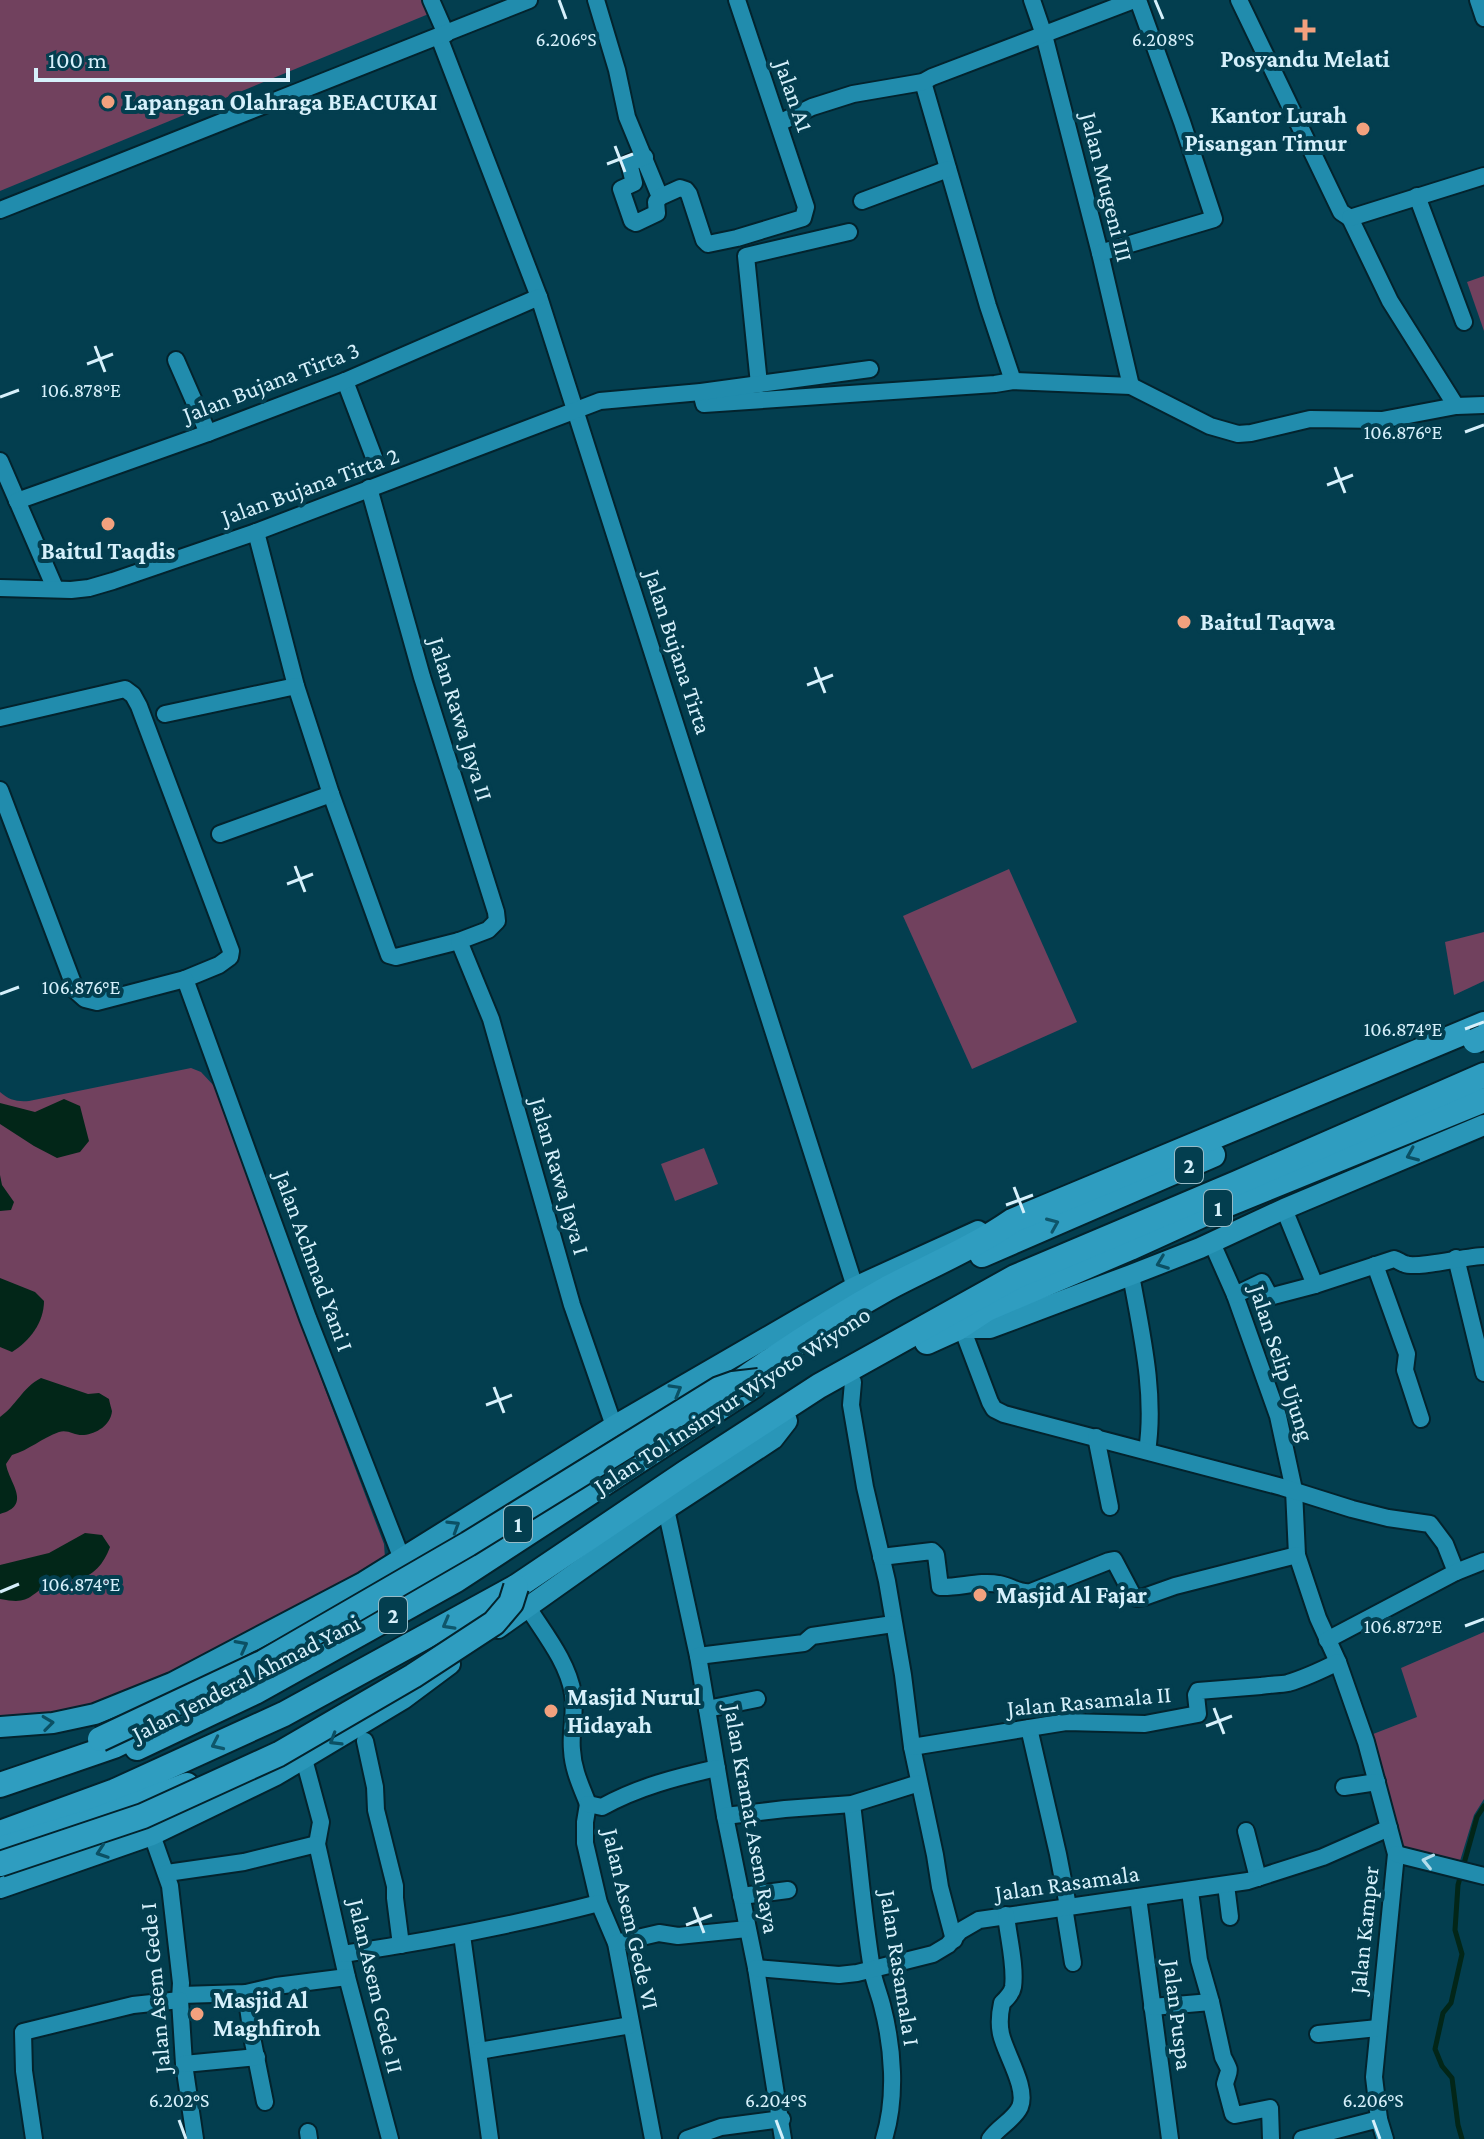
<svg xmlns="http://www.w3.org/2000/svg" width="1484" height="2139" font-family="'Crimson Pro',serif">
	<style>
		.green { fill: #71415e }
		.water { fill: #022618 }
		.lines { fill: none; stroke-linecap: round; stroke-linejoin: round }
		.stream { stroke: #022618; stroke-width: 5 }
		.minor-casing { stroke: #03232d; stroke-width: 20 }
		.major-casing { stroke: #03232d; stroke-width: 24 }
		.highway-casing { stroke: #03232d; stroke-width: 28 }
		.minor { stroke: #218cad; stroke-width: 16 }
		.major { stroke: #2996b8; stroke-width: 20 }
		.highway { stroke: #2f9dc0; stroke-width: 24 }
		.highway-bridge-casing { stroke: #03232d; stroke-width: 28; stroke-linecap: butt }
		.highway-bridge { stroke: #2f9dc0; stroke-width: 24 }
		.oneway { stroke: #0b5064 }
		.oneway2 { stroke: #0e566b }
		.oneway3 { stroke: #b2dceb }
		.ticks { fill: none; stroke: #d6f0fb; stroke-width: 3 }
		.poi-dot { fill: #f2a17e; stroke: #033e4f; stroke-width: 3 }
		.labels { text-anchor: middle; stroke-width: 8; stroke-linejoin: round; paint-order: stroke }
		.shield { fill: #033e4f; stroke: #97bbc7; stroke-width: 2 }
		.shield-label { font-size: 22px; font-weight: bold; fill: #d6f0fb }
		.poi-label { font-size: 24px; font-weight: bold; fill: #d6f0fb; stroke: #033e4f; text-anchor: start }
		.street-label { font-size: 24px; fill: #d6f0fb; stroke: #033e4f }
		.ticks-label { font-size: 20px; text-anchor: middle; fill: #d6f0fb; stroke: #033e4f; stroke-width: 8; stroke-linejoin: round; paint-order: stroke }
	</style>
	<rect width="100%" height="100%" fill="#033e4f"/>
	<g class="green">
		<path d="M0 0H426L431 13 0 191Z"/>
		<path d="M1484 276V331L1467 282Z"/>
		<path d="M1009 869 1077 1022 972 1069 903 916Z"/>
		<path d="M1484 932V981L1454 995 1445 942Z"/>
		<path d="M191 1068 201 1072 215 1087 326 1392 384 1544 385 1558 380 1568 167 1677 96 1705 52 1714 0 1719V1092C9 1100 17 1102 29 1101Z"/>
		<path d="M704 1148 718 1184 675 1201 661 1164Z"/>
		<path d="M1484 1632V1799L1474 1815 1460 1861 1397 1846 1368 1736 1417 1717 1401 1668Z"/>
	</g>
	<g class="water">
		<path d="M64 1099 80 1106 89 1141 80 1152 57 1158 34 1146 0 1124V1103L35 1112Z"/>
		<path d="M0 1175 2 1185 14 1202 11 1210 0 1211Z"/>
		<path d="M0 1278 35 1292 44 1301C44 1322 30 1341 12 1352L0 1347Z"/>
		<path d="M41 1378 88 1394 99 1393 109 1399C109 1400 112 1411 112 1411 111 1425 96 1434 84 1435 75 1436 68 1429 59 1432 42 1438 29 1450 12 1455L6 1464C9 1483 33 1505 0 1514V1417C16 1406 22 1388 41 1378Z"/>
		<path d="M85 1533 102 1535 110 1547C104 1563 94 1577 75 1579 66 1580 60 1578 51 1583 27 1596 31 1605 0 1599V1565L49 1553Z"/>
	</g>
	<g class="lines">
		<path class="stream" d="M1462 2139 1458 2125 1452 2078 1442 2066 1435 2049 1443 2013 1451 2003 1462 1954 1455 1930 1458 1885 1477 1817 1484 1806"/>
		<defs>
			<g id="minor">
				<path d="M431 0 446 34"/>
				<path d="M596 0 617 70 627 117 660 197"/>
				<path d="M1032 0 1044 35 1100 253 1131 386"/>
				<path d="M1239 0 1341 212 1350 218"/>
				<path d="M1478 0 1484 18"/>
				<path d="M439 37 539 297 855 1287"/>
				<path d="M923 82 988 306 1013 381"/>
				<path d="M779 123 812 107 853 94 923 82 932 77 1134 0"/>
				<path d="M645 157 629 163 634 183 621 189 632 221 636 223 657 213 656 202 660 197 680 188 686 190 689 194 704 240 708 244 737 238 803 218 806 207 737 0"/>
				<path d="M1417 196 1464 322"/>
				<path d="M862 201 948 169"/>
				<path d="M0 210 529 0"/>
				<path d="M1350 218 1390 301 1456 406"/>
				<path d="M1350 218 1484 176"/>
				<path d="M1100 253 1214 219 1182 122 1138 0"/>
				<path d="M176 360 208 433"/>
				<path d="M345 381 375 460"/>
				<path d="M759 384 746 256 849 232"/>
				<path d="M701 392 704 404 995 384 1013 381 1131 386 1210 426 1238 434 1251 433 1310 419 1382 420 1456 406 1484 405"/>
				<path d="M0 461 55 588"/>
				<path d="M17 501 208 433 345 381 539 297"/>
				<path d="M256 532 296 686 331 794 389 955 396 957 459 941 488 930 497 921 496 912 422 677 369 488"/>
				<path d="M0 588 71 590 89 588 113 581 256 532 600 401 701 392 870 369"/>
				<path d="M165 714 296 686"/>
				<path d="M0 718 125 689 133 695 139 706 231 951 230 957 219 965 185 979"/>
				<path d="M0 790 76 991 85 999 97 1002 185 979 308 1318 402 1559"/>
				<path d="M220 834 331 794"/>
				<path d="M459 941 491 1019 572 1305 614 1426"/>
				<path d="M1284 1209 1315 1285"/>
				<path d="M1212 1243 1235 1295 1278 1416 1294 1490 1297 1555 1318 1618 1338 1662 1366 1742 1396 1854 1374 2077 1379 2119 1385 2139"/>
				<path d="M1456 1258 1484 1373"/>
				<path d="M1375 1265 1407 1354 1405 1370 1421 1419"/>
				<path d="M1131 1275C1141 1331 1156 1394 1147 1451"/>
				<path d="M1235 1295 1262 1282 1269 1295 1273 1296 1315 1285 1394 1259C1398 1260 1401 1263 1405 1264 1417 1269 1467 1256 1484 1256"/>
				<path d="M962 1328 990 1402 994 1409 1004 1414 1282 1487 1352 1509 1388 1518 1430 1524 1445 1544 1456 1572"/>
				<path d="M853 1382 851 1405 865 1487 887 1581 903 1675 912 1747 935 1855 940 1887 954 1940"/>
				<path d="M1096 1437 1110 1507"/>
				<path d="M666 1509 698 1656 725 1816 756 1968 783 2139"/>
				<path d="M881 1557 932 1551 936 1555 940 1587C959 1588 980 1580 999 1584 1011 1586 1019 1594 1031 1592L1109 1561 1114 1560 1132 1594 1136 1598 1144 1597 1175 1586 1297 1555"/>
				<path d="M527 1606C544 1633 568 1662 573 1694 576 1713 570 1732 572 1750 573 1770 581 1786 588 1804"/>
				<path d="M1327 1640 1456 1572 1484 1561"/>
				<path d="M698 1656 804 1643 812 1636 893 1624"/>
				<path d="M707 1709 757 1699"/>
				<path d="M1029 1728 1058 1854 1068 1906"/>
				<path d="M365 1741 375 1787 376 1810 395 1886V1898L401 1945"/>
				<path d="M912 1747 1066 1722 1145 1724 1198 1714 1196 1695 1198 1691 1261 1686C1270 1684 1279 1685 1288 1683 1305 1678 1322 1670 1338 1662"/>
				<path d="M304 1759 321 1822 317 1844 347 1977 390 2139"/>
				<path d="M1344 1787 1377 1782"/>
				<path d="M588 1804 585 1822V1843L599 1903 616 1943 653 2139"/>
				<path d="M588 1804 602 1807C638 1787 677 1777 717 1768"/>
				<path d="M852 1804C859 1859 863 1915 872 1969 874 1982 879 1993 882 2005 893 2047 897 2097 884 2139"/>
				<path d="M725 1816 785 1809 852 1804 919 1783"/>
				<path d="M1246 1831 1258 1878"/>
				<path d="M152 1835 170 1886 181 1983 180 2000 184 2064 195 2139"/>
				<path d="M1396 1854 1484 1876"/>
				<path d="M167 1873 244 1862 317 1844"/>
				<path d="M1226 1885 1230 1917"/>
				<path d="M1190 1891 1199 1960 1211 2002 1223 2057C1232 2074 1229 2068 1225 2084L1233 2114 1235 2115 1270 2108 1271 2139"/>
				<path d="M741 1896 788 1890"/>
				<path d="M1138 1897 1170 2139"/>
				<path d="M1064 1907 1073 1963"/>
				<path d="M462 1935 490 2139"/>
				<path d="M616 1943 659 1933 678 1936 747 1929"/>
				<path d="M343 1954C430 1941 514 1925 599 1903"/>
				<path d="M756 1968 839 1975 857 1973 933 1954 948 1945 960 1931 979 1920 1248 1881 1323 1857 1389 1828"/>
				<path d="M246 1993 253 2042 265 2102"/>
				<path d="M181 1995 246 1993 276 1986 347 1977"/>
				<path d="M1152 2007 1211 2002"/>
				<path d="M1318 2034 1378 2028"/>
				<path d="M479 2051 631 2025"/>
				<path d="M184 2064 257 2057"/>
				<path d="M308 2132 309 2139"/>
				<path d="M34 2139 24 2071 23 2032 133 2005 180 2000"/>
				<path d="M687 2139 721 2127 782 2119"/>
				<path d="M990 2139C998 2127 1014 2120 1020 2107 1028 2088 1005 2053 1001 2034 999 2025 1000 2012 1002 2003 1007 1998 1012 1993 1013 1987 1016 1966 1008 1936 1006 1915"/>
				<path d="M1302 2139 1379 2119"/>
			</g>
			<g id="major">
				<path d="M958 1328H990L1131 1275 1200 1248 1284 1209 1484 1125"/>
				<path d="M498 1628 666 1509 773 1439 787 1421"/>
				<path d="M0 1727 53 1723 95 1714 172 1683 364 1582 614 1426 804 1316 855 1287 978 1231"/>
				<path d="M0 1888 152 1835 276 1775 403 1699 450 1664"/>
			</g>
			<g id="highway">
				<path d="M982 1255 1213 1155"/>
				<path d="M927 1342 958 1328 987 1309 1130 1248 1209 1212 1484 1100"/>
				<path d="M732 1387C783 1351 834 1318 888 1288 930 1266 973 1248 1012 1221L1484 1024"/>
				<path d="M137 1748 255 1692 456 1580 753 1386"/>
				<path d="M0 1785 114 1746 149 1729"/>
				<path d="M0 1833 115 1791 284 1714 516 1587 685 1473 819 1386 1015 1277 1237 1183 1484 1075"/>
				<path d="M6 1847 98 1819 187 1785"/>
			</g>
		</defs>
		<use href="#minor" class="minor-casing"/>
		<use href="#major" class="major-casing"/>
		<use href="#highway" class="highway-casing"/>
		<use href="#minor" class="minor"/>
		<use href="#major" class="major"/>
		<use href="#highway" class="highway"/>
		<defs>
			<g id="highway-bridge">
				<path d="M1475 1041 1484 1037"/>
				<path d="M100 1739 264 1662 468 1544 719 1389 733 1384 759 1381"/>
				<path d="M0 1864 143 1816 279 1754 413 1676 494 1623 511 1603 516 1587"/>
			</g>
		</defs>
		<use href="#highway-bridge" class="highway-bridge-casing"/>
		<use href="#highway-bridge" class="highway-bridge"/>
	</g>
	<defs><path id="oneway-chevron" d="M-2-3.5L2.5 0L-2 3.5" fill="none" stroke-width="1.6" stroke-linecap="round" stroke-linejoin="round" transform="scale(2)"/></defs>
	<g class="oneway">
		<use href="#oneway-chevron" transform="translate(1412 1155) rotate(157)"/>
		<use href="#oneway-chevron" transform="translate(1162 1263) rotate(159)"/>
		<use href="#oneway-chevron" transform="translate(676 1390) rotate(-30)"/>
		<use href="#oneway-chevron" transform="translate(454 1526) rotate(-32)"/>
		<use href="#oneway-chevron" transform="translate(242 1646) rotate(-28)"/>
		<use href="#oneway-chevron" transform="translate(48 1723) rotate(-7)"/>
		<use href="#oneway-chevron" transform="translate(335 1740) rotate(149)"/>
		<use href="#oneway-chevron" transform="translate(102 1852) rotate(161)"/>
	</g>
	<g class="oneway2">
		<use href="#oneway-chevron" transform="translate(1053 1224) rotate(-23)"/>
		<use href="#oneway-chevron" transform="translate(448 1624) rotate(151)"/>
		<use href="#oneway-chevron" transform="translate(217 1744) rotate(155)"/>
	</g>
	<use class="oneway3" href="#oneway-chevron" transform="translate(1428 1861) rotate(-167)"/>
	<path class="ticks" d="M559 0 566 19M1155 0 1163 19M615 146 625 172M607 164 633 154M95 346 105 372M87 364 113 354M0 397 19 390M1465 432 1484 425M1335 467 1345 493M1327 485 1353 475M815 667 825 693M807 685 833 675M295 866 305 892M287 884 313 874M0 994 19 987M1465 1029 1484 1022M1014 1187 1024 1213M1006 1205 1033 1195M494 1387 504 1413M486 1405 512 1395M0 1592 19 1584M1465 1626 1484 1619M1214 1708 1224 1734M1206 1726 1232 1716M694 1907 704 1933M686 1925 712 1915M179 2120 186 2139M776 2120 783 2139M1373 2120 1380 2139"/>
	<g class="poi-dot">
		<path d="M1301 18h8v8h8v8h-8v8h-8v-8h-8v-8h8z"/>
		<circle cx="108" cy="102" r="8"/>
		<circle cx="1363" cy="129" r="8"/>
		<circle cx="108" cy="524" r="8"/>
		<circle cx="1184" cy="622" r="8"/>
		<circle cx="980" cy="1595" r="8"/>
		<circle cx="551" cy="1711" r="8"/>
		<circle cx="197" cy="2014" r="8"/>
	</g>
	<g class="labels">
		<g class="shield">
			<rect x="1175" y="1147" width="28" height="36" rx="6"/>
			<rect x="1204" y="1190" width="28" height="36" rx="6"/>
			<rect x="504" y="1506" width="28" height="36" rx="6"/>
			<rect x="379" y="1597" width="28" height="36" rx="6"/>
		</g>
		<g class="shield-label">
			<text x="1189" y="1173">2</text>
			<text x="1218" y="1216">1</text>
			<text x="518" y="1532">1</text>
			<text x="393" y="1623">2</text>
		</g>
		<g class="poi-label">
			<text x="1305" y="67" text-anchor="middle">Posyandu Melati</text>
			<text x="124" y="110">Lapangan Olahraga BEACUKAI</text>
			<text x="1347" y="123" text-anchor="end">Kantor Lurah<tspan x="1347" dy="28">Pisangan Timur</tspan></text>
			<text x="108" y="559" text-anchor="middle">Baitul Taqdis</text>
			<text x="1200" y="630">Baitul Taqwa</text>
			<text x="996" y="1603">Masjid Al Fajar</text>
			<text x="567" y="1705">Masjid Nurul<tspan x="567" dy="28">Hidayah</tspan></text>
			<text x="213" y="2008">Masjid Al<tspan x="213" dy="28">Maghfiroh</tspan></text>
		</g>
		<g class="street-label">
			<text transform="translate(794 96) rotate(71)" y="8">Jalan A1</text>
			<text transform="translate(1107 187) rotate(76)" y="8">Jalan Mugeni III</text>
			<text transform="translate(271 382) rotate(-21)" y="8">Jalan Bujana Tirta 3</text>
			<text transform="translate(310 486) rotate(-20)" y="8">Jalan Bujana Tirta 2</text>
			<text transform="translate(678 652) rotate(72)" y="8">Jalan Bujana Tirta</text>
			<text transform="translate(461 719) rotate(73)" y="8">Jalan Rawa Jaya II</text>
			<text transform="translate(560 1176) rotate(74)" y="8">Jalan Rawa Jaya I</text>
			<text transform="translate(314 1261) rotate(70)" y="8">Jalan Achmad Yani I</text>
			<text transform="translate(1282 1363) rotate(72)" y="8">Jalan Selip Ujung</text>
			<text transform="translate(732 1400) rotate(-33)" y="8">Jalan Tol Insinyur Wiyoto Wiyono</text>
			<text transform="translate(246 1678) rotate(-27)" y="8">Jalan Jenderal Ahmad Yani</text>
			<text transform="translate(1089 1701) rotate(-5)" y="8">Jalan Rasamala II</text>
			<text transform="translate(752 1819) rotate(80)" y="8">Jalan Kramat Asem Raya</text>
			<text transform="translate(1067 1883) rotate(-8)" y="8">Jalan Rasamala</text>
			<text transform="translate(631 1919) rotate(77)" y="8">Jalan Asem Gede VI</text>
			<text transform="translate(1364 1930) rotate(-84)" y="8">Jalan Kamper</text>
			<text transform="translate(900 1968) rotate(81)" y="8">Jalan Rasamala I</text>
			<text transform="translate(376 1986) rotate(77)" y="8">Jalan Asem Gede II</text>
			<text transform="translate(155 1988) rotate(-95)" y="8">Jalan Asem Gede I</text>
			<text transform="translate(1178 2015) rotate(83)" y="8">Jalan Puspa</text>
		</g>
	</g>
	<g class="ticks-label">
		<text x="566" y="46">6.206°S</text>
		<text x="1163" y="46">6.208°S</text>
		<text x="81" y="397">106.878°E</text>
		<text x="1403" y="439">106.876°E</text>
		<text x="81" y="994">106.876°E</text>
		<text x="1403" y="1036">106.874°E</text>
		<text x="81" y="1591">106.874°E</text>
		<text x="1403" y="1633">106.872°E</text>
		<text x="179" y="2107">6.202°S</text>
		<text x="776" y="2107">6.204°S</text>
		<text x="1373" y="2107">6.206°S</text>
	</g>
	<path d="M36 68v12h252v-12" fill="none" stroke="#d6f0fb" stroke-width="4"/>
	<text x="48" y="68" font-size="24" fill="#d6f0fb" stroke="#033e4f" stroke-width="6" paint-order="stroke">100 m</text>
</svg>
